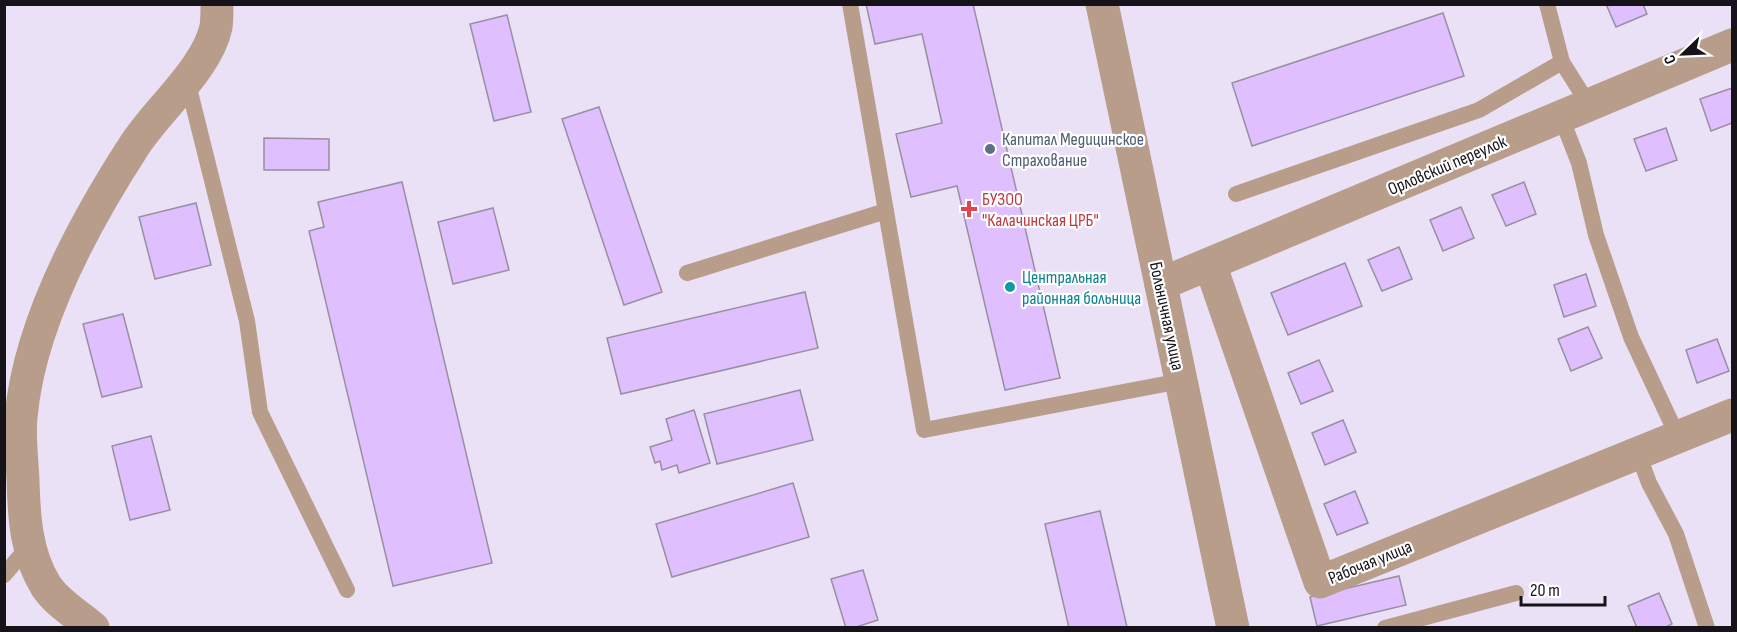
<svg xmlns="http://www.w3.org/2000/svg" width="1737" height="632" font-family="'Sofia Sans Condensed',sans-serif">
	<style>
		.building { fill: #dfbffe; stroke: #998fa3; stroke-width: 1.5 }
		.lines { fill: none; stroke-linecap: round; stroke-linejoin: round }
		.lane { stroke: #b99d8b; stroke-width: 16 }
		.street { stroke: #b99d8b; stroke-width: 33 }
		.service-dot { fill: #5c6f8a; stroke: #fff; stroke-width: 2 }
		.health-dot { fill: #e0444e; stroke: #fff; stroke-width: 2 }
		.culture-dot { fill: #0f9aa8; stroke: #fff; stroke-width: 2 }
		.labels { text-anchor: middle; stroke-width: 4.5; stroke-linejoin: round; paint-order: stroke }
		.service-label { font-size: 18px; fill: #4e5e75; stroke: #fff; text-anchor: start }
		.street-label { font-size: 18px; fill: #16121a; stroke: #fff }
		.health-label { font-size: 18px; fill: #be3a42; stroke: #fff; text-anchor: start }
		.culture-label { font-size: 18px; fill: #0d838f; stroke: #fff; text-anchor: start }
	</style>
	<rect width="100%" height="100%" fill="#ebe1f6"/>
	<g class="building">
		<path d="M866 4H973L1060 378 1005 390 957 186 911 197 896 134 942 123 922 34 875 44Z"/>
		<path d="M1606 4H1643L1647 14 1616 27Z"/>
		<path d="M1443 13 1464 76 1252 146 1232 83Z"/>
		<path d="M507 15 531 112 494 121 470 24Z"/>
		<path d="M1732 88V123L1711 131 1700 99Z"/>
		<path d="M599 107 662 292 624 305 562 119Z"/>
		<path d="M1666 128 1677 160 1646 171 1634 139Z"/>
		<path d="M264 138 329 139V170H264Z"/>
		<path d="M402 182 492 563 393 586 309 231 324 227 318 202Z"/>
		<path d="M1524 182 1536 214 1506 226 1492 195Z"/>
		<path d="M196 203 211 265 155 279 139 217Z"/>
		<path d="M1461 207 1474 238 1443 251 1430 220Z"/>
		<path d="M493 208 509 270 453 284 438 222Z"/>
		<path d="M1399 247 1412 279 1382 291 1368 260Z"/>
		<path d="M1345 263 1362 306 1288 335 1271 293Z"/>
		<path d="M1586 274 1596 306 1564 317 1554 285Z"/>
		<path d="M805 292 818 348 621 394 607 338Z"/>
		<path d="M123 314 142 387 102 397 83 324Z"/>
		<path d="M1588 327 1602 358 1571 371 1558 339Z"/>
		<path d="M1717 339 1729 371 1697 383 1686 350Z"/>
		<path d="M1319 360 1333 391 1301 404 1288 373Z"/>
		<path d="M800 390 813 440 717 464 704 414Z"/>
		<path d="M694 410 710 463 679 473 677 465 662 470 660 461 655 463 650 447 672 440 666 419Z"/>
		<path d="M1343 420 1356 452 1325 465 1312 433Z"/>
		<path d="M151 436 170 510 130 520 112 446Z"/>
		<path d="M793 483 809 537 672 577 656 524Z"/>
		<path d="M1355 491 1368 523 1337 535 1324 504Z"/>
		<path d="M1100 511 1127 627 1069 628 1045 524Z"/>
		<path d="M863 570 878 620 853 628H846L831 579Z"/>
		<path d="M1399 576 1406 605 1317 626 1310 597Z"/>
		<path d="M1659 593 1672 624 1664 628H1637L1628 606Z"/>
	</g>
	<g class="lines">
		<g class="lane">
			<path d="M850 4 924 430 1181 381"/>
			<path d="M1547 4 1562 62 1589 105"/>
			<path d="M187 80 247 321 260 412 347 590"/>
			<path d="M1561 117 1579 163 1596 235 1631 337 1678 437"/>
			<path d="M1236 194 1479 110 1562 62"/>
			<path d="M687 273 886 211"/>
			<path d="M1638 453 1649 483 1676 534 1707 628"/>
			<path d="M4 575 28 547"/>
			<path d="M1385 628 1516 593"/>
		</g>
		<g class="street">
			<path d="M1102 4 1233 628"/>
			<path d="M1210 264 1320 582 1732 415"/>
			<path d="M1161 284 1732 45"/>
			<path d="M93 628C78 615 57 603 46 586 26 554 24 517 23 480 22 460 19 437 21 417 29 325 84 223 134 146 157 110 207 69 216 27 217 20 217 12 217 4"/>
		</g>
	</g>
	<circle class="service-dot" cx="990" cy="149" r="6"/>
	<path class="health-dot" d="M966 200h6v6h6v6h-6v6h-6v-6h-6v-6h6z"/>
	<circle class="culture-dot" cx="1010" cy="287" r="6"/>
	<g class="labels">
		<g class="service-label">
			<text x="1002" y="145">Капитал Медицинское<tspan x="1002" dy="21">Страхование</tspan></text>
		</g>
		<g class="street-label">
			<text transform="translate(1447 165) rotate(-23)" y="6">Орловский переулок</text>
			<text transform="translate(1167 316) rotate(78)" y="6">Больничная улица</text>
			<text transform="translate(1370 562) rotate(-22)" y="6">Рабочая улица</text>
		</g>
		<g class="health-label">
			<text x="982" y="205">БУЗОО<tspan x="982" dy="21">"Калачинская ЦРБ"</tspan></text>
		</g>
		<g class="culture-label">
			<text x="1022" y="283">Центральная<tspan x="1022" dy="21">районная больница</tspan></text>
		</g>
	</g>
	<rect width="1737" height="632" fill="none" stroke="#16121a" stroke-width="12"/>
	<g transform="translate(1683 54) rotate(247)" stroke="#ffffff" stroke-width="4.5" paint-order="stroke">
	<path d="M0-4.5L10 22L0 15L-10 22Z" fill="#16121a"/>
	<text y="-9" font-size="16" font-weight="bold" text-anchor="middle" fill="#16121a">С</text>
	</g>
	<path d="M1521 596v9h84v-9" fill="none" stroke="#16121a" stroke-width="3"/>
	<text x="1530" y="596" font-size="18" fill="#16121a" stroke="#ffffff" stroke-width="4.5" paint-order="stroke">20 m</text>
</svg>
